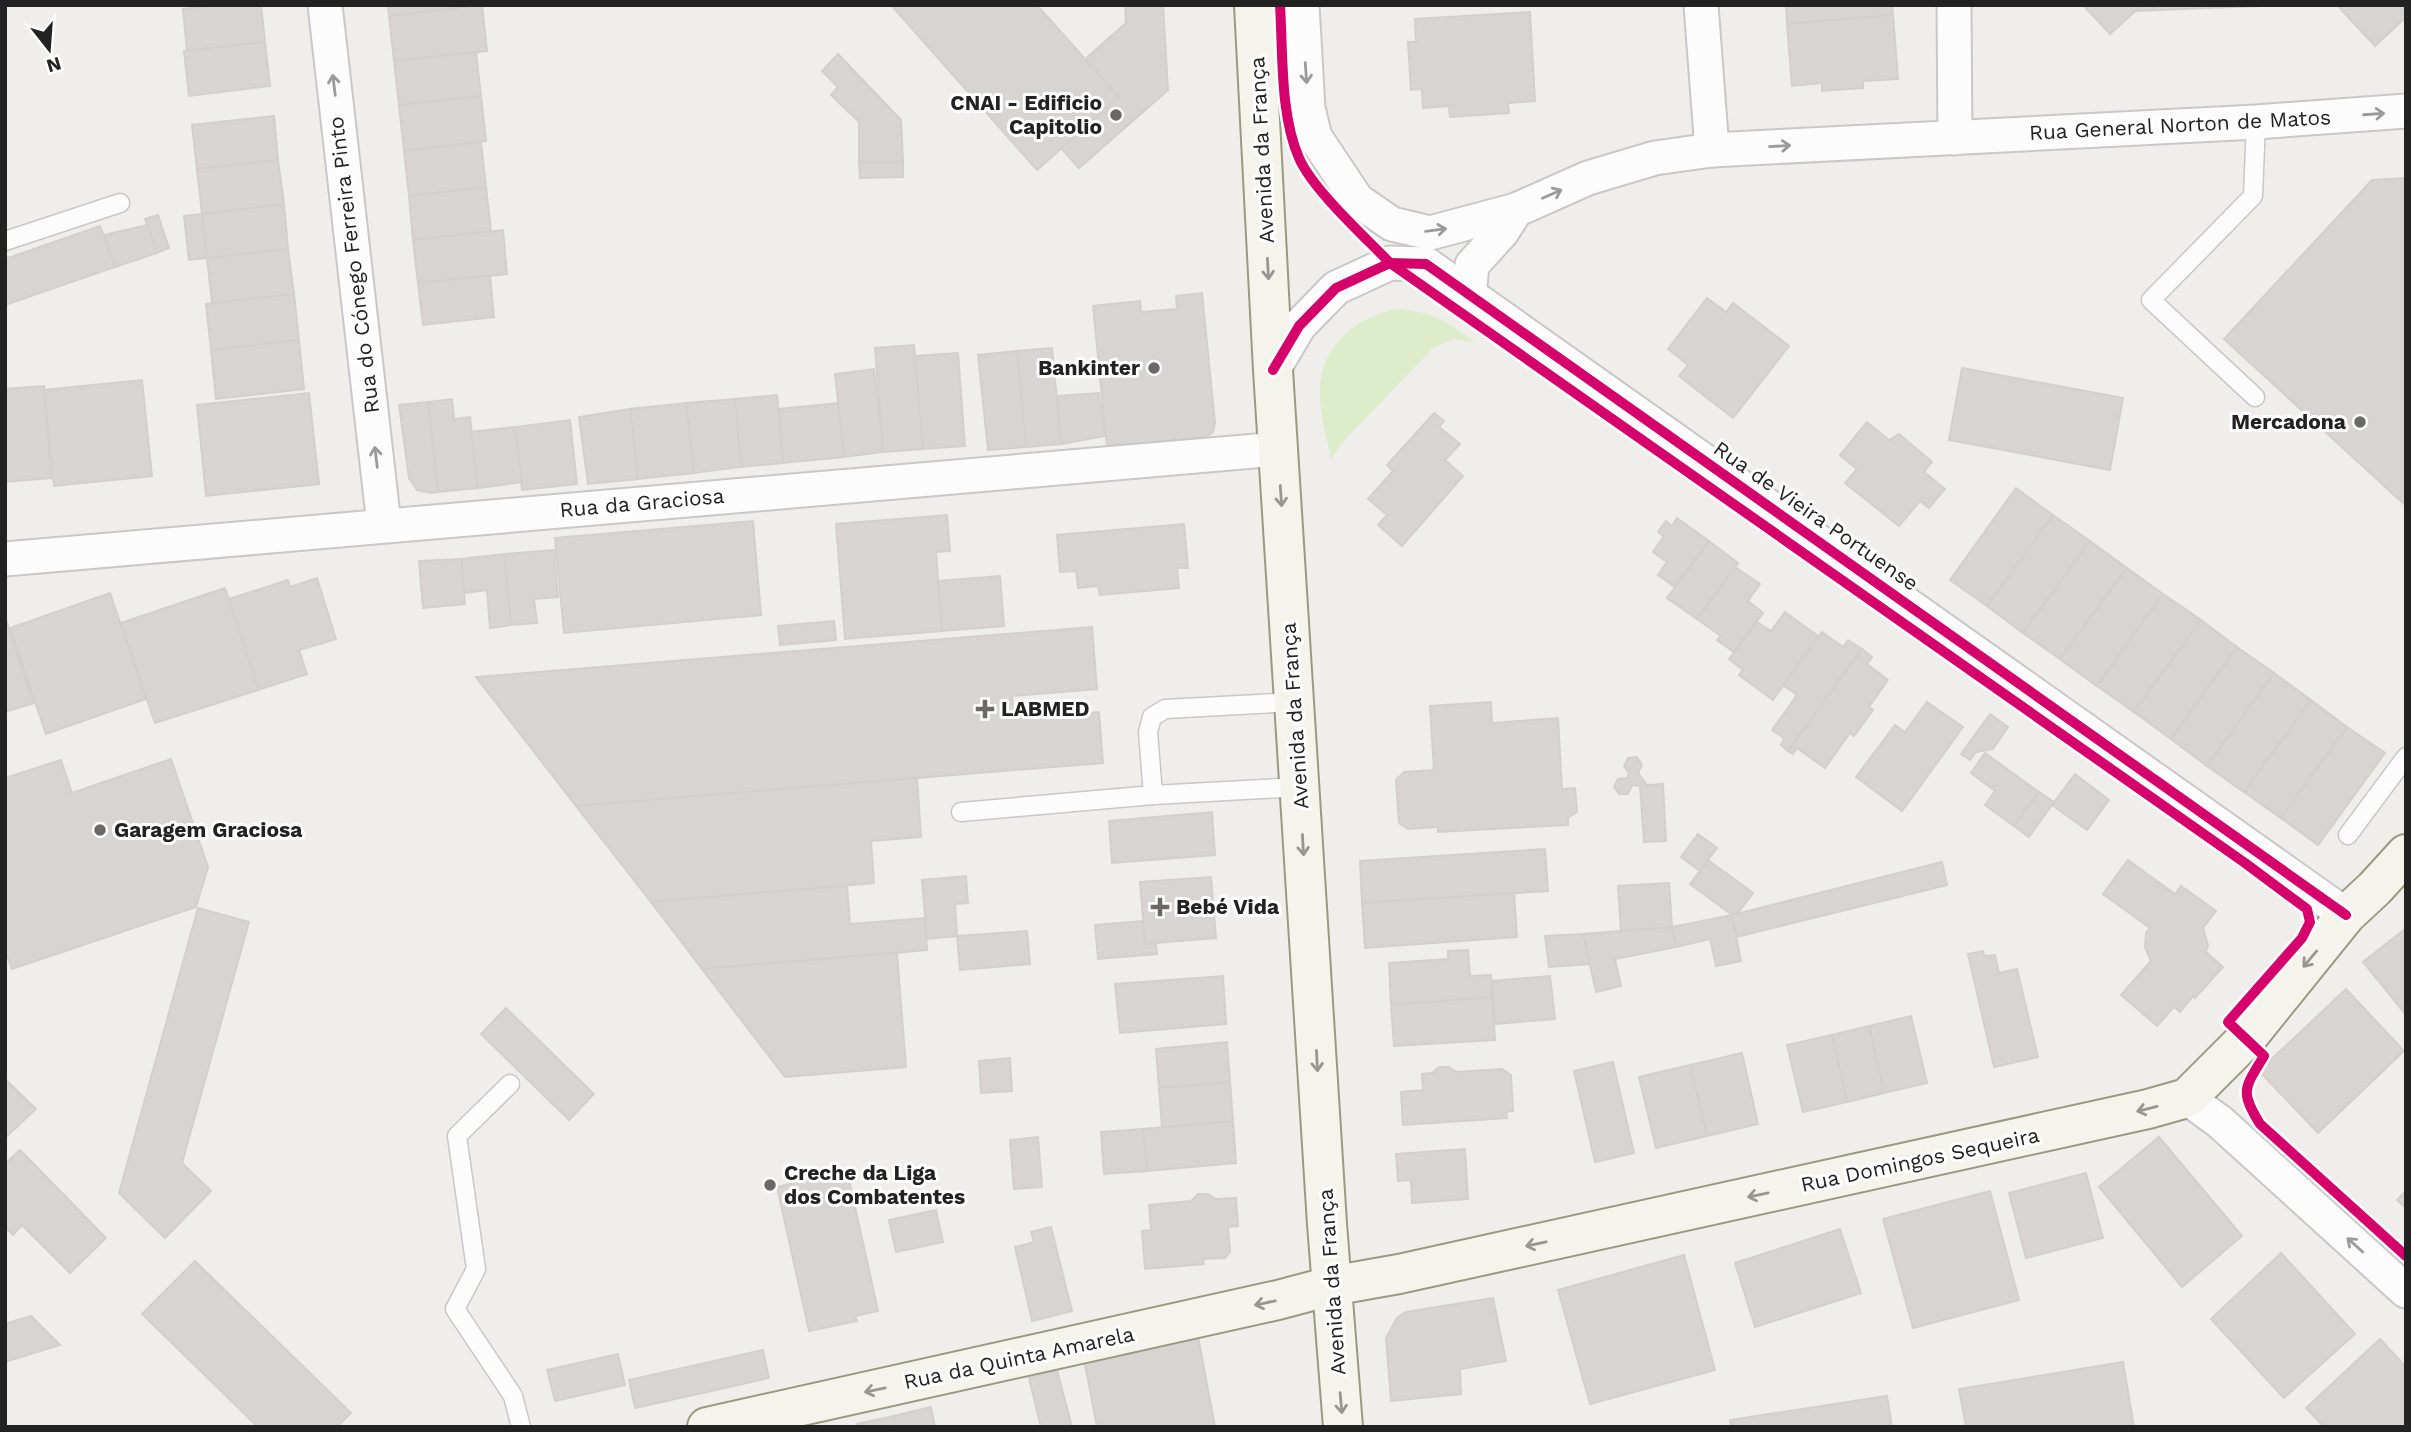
<svg xmlns="http://www.w3.org/2000/svg" width="2411" height="1432" font-family="'Work Sans',sans-serif">
	<style>
		.grass { fill: #ddeccb }
		.building { fill: #d7d4d2; stroke: #d3d0cc; stroke-width: 2 }
		.lines { fill: none; stroke-linecap: round; stroke-linejoin: round }
		.lane-casing { stroke: #c9c8c7; stroke-width: 21 }
		.street-casing { stroke: #c9c8c7; stroke-width: 37 }
		.secondary-casing { stroke: #999a82; stroke-width: 42 }
		.lane { stroke: #fdfcfc; stroke-width: 18 }
		.street { stroke: #fdfcfc; stroke-width: 33 }
		.secondary { stroke: #f4f4ed; stroke-width: 38 }
		.cycleway-casing { stroke: #fff; stroke-width: 15 }
		.cycleway { stroke: #d6006c; stroke-width: 10 }
		.oneway { stroke: #9a9a9a }
		.oneway2 { stroke: #969692 }
		.poi-dot { fill: #6a6968; stroke: #fff; stroke-width: 2.5 }
		.labels { text-anchor: middle; stroke-width: 6; stroke-linejoin: round; paint-order: stroke }
		.poi-label { font-size: 21px; font-weight: bold; fill: #222; stroke: #fff; text-anchor: start }
		.street-label { font-size: 21px; fill: #222; stroke: #fff }
	</style>
	<rect width="100%" height="100%" fill="#f0eeeb"/>
	<path class="grass" d="M1398 309C1435 312 1447 322 1476 343L1453 339 1432 349 1341 444 1331 460C1327 437 1319 413 1320 389 1321 345 1357 316 1398 309Z"/>
	<g class="building">
		<path d="M216 5H261L265 42 187 51 183 9Z"/>
		<path d="M388 5H464V8L389 16Z"/>
		<path d="M482 5 487 51 394 61 389 16Z"/>
		<path d="M891 5H1037L1119 97 1037 170Z"/>
		<path d="M1125 5H1163L1168 90 1079 168 1061 148 1119 97 1085 59 1126 23Z"/>
		<path d="M1786 5H1892L1893 15 1787 24Z"/>
		<path d="M2083 5H2142L2110 34Z"/>
		<path d="M2142 5H2150L2153 9 2157 5H2287L2135 11Z"/>
		<path d="M2337 5H2406V17L2375 46Z"/>
		<path d="M1530 12 1535 101 1508 103 1509 113 1450 117 1449 106 1423 108 1422 89 1411 90 1408 42H1416L1415 19Z"/>
		<path d="M1893 15 1898 79 1863 81V88L1822 91V83L1792 86 1787 24Z"/>
		<path d="M265 42 270 86 189 96 184 51Z"/>
		<path d="M476 52 481 96 399 105 394 61Z"/>
		<path d="M838 54 901 120 903 162 859 163V122L831 95 838 87 822 71Z"/>
		<path d="M481 96 486 141 404 151 399 105Z"/>
		<path d="M274 116 278 160 197 169 192 125Z"/>
		<path d="M481 142 486 187 409 196 404 151Z"/>
		<path d="M278 160 284 204 202 214 197 169Z"/>
		<path d="M903 162V177L860 178 859 163Z"/>
		<path d="M2406 178V506L2224 339 2372 180Z"/>
		<path d="M486 187 491 231 413 240 409 196Z"/>
		<path d="M284 204 288 249 207 258 202 214Z"/>
		<path d="M202 214 207 258 189 260 184 216Z"/>
		<path d="M158 215 169 248 157 253 145 219Z"/>
		<path d="M148 225 157 253 115 267 104 235Z"/>
		<path d="M100 226 115 267 5 305V259Z"/>
		<path d="M503 230 507 274 418 283 413 240Z"/>
		<path d="M288 249 294 294 212 303 207 258Z"/>
		<path d="M490 276 494 317 423 325 418 283Z"/>
		<path d="M1202 293 1215 423 1213 432 1206 437 1107 447 1093 306 1140 301 1141 312 1177 309 1176 296Z"/>
		<path d="M294 294 299 340 211 350 206 304Z"/>
		<path d="M1707 298 1726 312 1733 303 1789 346 1733 418 1679 376 1688 365 1668 349Z"/>
		<path d="M299 340 304 389 216 399 211 350Z"/>
		<path d="M914 345 923 449 883 452 875 348Z"/>
		<path d="M1052 348 1061 444 1026 447 1017 351Z"/>
		<path d="M1017 351 1026 447 988 450 978 355Z"/>
		<path d="M958 353 965 446 923 449 915 356Z"/>
		<path d="M1962 368 2123 398 2110 470 1949 440Z"/>
		<path d="M874 369 883 452 844 457 835 374Z"/>
		<path d="M142 380 152 476 54 486 44 390Z"/>
		<path d="M44 386 51 478 5 482V389Z"/>
		<path d="M309 393 319 484 206 496 197 405Z"/>
		<path d="M1099 393 1105 436 1061 444 1057 396Z"/>
		<path d="M777 395 783 463 741 467 735 399Z"/>
		<path d="M452 399 454 419 470 417 478 488 438 492 428 402Z"/>
		<path d="M735 399 741 467 694 473 686 403Z"/>
		<path d="M428 402 438 492 432 493 417 490 409 478 399 405Z"/>
		<path d="M686 403 694 473 638 479 630 409Z"/>
		<path d="M838 403 844 457 783 463 779 409Z"/>
		<path d="M630 409 638 479 588 484 579 417Z"/>
		<path d="M1434 413 1444 421 1439 427 1460 444 1445 460 1463 476 1402 546 1378 525 1387 515 1368 499 1393 471 1387 465Z"/>
		<path d="M570 420 577 484 522 490 515 427Z"/>
		<path d="M1867 422 1889 440 1899 434 1932 462 1924 472 1945 489 1929 508 1920 501 1899 526 1845 483 1857 469 1840 455Z"/>
		<path d="M515 427 522 482 478 488 471 432Z"/>
		<path d="M2016 488 2053 515 1987 606 1950 580Z"/>
		<path d="M947 515 950 551 936 552 942 631 845 639 836 524Z"/>
		<path d="M2053 515 2090 541 2023 633 1987 606Z"/>
		<path d="M1677 518 1709 541 1675 587 1658 575 1667 562 1653 552 1664 536 1658 532 1666 521 1672 526Z"/>
		<path d="M753 521 761 615 564 633 555 538Z"/>
		<path d="M1184 524 1188 568H1177L1179 588 1100 595 1098 586 1078 588 1076 571 1060 572 1057 535Z"/>
		<path d="M1709 541 1738 563 1697 619 1667 598Z"/>
		<path d="M2090 541 2127 568 2060 659 2023 633Z"/>
		<path d="M554 550 558 597 534 599 537 623 511 625 504 554Z"/>
		<path d="M504 554 511 625 490 628 487 590 464 593 461 559Z"/>
		<path d="M461 559 465 604 423 608 419 561Z"/>
		<path d="M1735 567 1760 584 1748 601 1763 613 1734 652 1717 640 1721 636 1697 619Z"/>
		<path d="M2127 568 2163 594 2097 686 2060 659Z"/>
		<path d="M1000 576 1004 626 942 631 938 581Z"/>
		<path d="M317 578 336 639 299 650 307 674 258 690 229 599 288 580 290 587Z"/>
		<path d="M225 588 258 690 155 723 121 623Z"/>
		<path d="M110 593 146 699 46 734 10 628Z"/>
		<path d="M2163 594 2201 620 2134 712 2097 686Z"/>
		<path d="M1785 612 1818 636 1773 700 1739 675 1743 670 1729 659 1757 622 1771 631Z"/>
		<path d="M5 617 34 703 5 712Z"/>
		<path d="M2201 620 2237 647 2171 739 2134 712Z"/>
		<path d="M834 621 836 640 780 645 778 626Z"/>
		<path d="M1092 627 1097 689 1012 696 1014 719 1099 712 1103 763 917 778 576 806 476 677Z"/>
		<path d="M1822 632 1843 647 1848 640 1862 649 1788 751 1781 745 1784 738 1772 730 1797 695 1783 685Z"/>
		<path d="M2237 647 2274 673 2207 766 2171 739Z"/>
		<path d="M1862 649 1872 657 1867 664 1888 680 1869 707 1873 710 1854 736 1850 733 1825 768 1797 748 1793 754 1788 751Z"/>
		<path d="M2274 673 2311 700 2244 792 2207 766Z"/>
		<path d="M2311 700 2347 727 2281 818 2244 792Z"/>
		<path d="M1491 702 1492 723 1558 718 1562 789 1575 788 1577 812 1568 818V825L1438 832V827L1408 829 1399 823 1396 780 1404 772 1434 770 1430 706Z"/>
		<path d="M1927 702 1963 727 1902 811 1856 777 1895 725 1905 732Z"/>
		<path d="M1990 714 2008 727 1993 749 1976 752 1970 760 1961 754Z"/>
		<path d="M2347 727 2385 753 2318 845 2281 818Z"/>
		<path d="M1985 753 2039 792 2014 826 1985 805 1995 791 1971 773Z"/>
		<path d="M1637 757 1642 765 1638 773 1647 785 1663 784 1666 841 1644 842 1640 786 1632 785 1628 794H1619L1614 787 1618 779 1627 778 1629 773 1624 766 1628 758Z"/>
		<path d="M171 759 208 867 196 907 12 969 5 949V778L61 760 72 793Z"/>
		<path d="M2075 774 2109 800 2087 830 2052 805Z"/>
		<path d="M917 778 921 837 871 841 874 883 651 902 576 806Z"/>
		<path d="M2039 792 2054 802 2029 837 2014 826Z"/>
		<path d="M1212 812 1215 855 1112 863 1109 821Z"/>
		<path d="M1698 834 1717 848 1700 871 1681 857Z"/>
		<path d="M1545 849 1548 891 1362 903 1360 861Z"/>
		<path d="M1708 860 1753 893 1738 913 1732 915 1690 884Z"/>
		<path d="M2128 860 2175 894 2181 886 2216 911 2203 928 2208 945 2206 952 2223 967 2195 998 2193 996 2180 1012 2174 1007 2157 1026 2121 995 2151 961 2145 947 2146 933 2150 928 2103 894Z"/>
		<path d="M1942 862 1947 885 1736 937 1732 915Z"/>
		<path d="M966 876 968 903 955 904 957 936 927 939 922 880Z"/>
		<path d="M1211 877 1216 938 1145 944 1140 882Z"/>
		<path d="M1669 883 1672 927 1621 931 1618 886Z"/>
		<path d="M847 886 850 924 925 918 927 950 702 969 651 902Z"/>
		<path d="M1514 893 1517 937 1365 948 1362 903Z"/>
		<path d="M198 908 249 922 182 1163 211 1191 165 1238 119 1193Z"/>
		<path d="M1732 915 1741 961 1716 966 1710 939 1676 947 1672 927Z"/>
		<path d="M1143 921 1145 944H1156L1157 954 1098 959 1095 925Z"/>
		<path d="M1672 927 1676 947 1615 959 1621 986 1596 992 1583 934Z"/>
		<path d="M2405 929 2406 930V1015L2363 962Z"/>
		<path d="M1027 931 1030 964 960 970 957 936Z"/>
		<path d="M1583 934 1590 964 1549 967 1545 936Z"/>
		<path d="M1468 950 1470 976 1491 975 1492 997 1391 1005 1389 963 1448 959V951Z"/>
		<path d="M1983 951 1984 956 1995 955 1999 973 2017 969 2038 1057 1994 1067 1968 954Z"/>
		<path d="M897 953 906 1067 785 1077 702 969Z"/>
		<path d="M1223 976 1226 1024 1120 1033 1115 984Z"/>
		<path d="M1550 976 1555 1019 1495 1024 1492 981Z"/>
		<path d="M2346 989 2404 1051 2318 1133 2259 1071Z"/>
		<path d="M1492 997 1495 1040 1394 1046 1391 1005Z"/>
		<path d="M506 1008 594 1094 569 1120 481 1034Z"/>
		<path d="M1911 1016 1927 1083 1884 1093 1869 1026Z"/>
		<path d="M1869 1026 1884 1093 1847 1102 1832 1035Z"/>
		<path d="M1832 1035 1847 1102 1803 1112 1787 1045Z"/>
		<path d="M1227 1042 1230 1082 1159 1088 1156 1049Z"/>
		<path d="M1742 1053 1758 1124 1707 1136 1690 1065Z"/>
		<path d="M1010 1058 1012 1091 981 1093 979 1061Z"/>
		<path d="M1613 1062 1634 1153 1595 1162 1574 1071Z"/>
		<path d="M1690 1065 1707 1136 1656 1148 1639 1077Z"/>
		<path d="M1439 1067H1449L1456 1072 1502 1069 1511 1075 1513 1111 1506 1112 1507 1118 1403 1125 1401 1092 1423 1090 1422 1074 1432 1073Z"/>
		<path d="M6 1080 36 1109 5 1138V1081Z"/>
		<path d="M1230 1082 1233 1121 1162 1127 1159 1088Z"/>
		<path d="M1233 1121 1236 1163 1147 1171 1143 1129Z"/>
		<path d="M1143 1129 1147 1171 1104 1174 1101 1132Z"/>
		<path d="M1038 1137 1042 1187 1014 1189 1010 1140Z"/>
		<path d="M2159 1137 2242 1236 2182 1287 2099 1187Z"/>
		<path d="M1465 1149 1468 1199 1412 1203 1411 1180 1398 1181 1396 1154Z"/>
		<path d="M20 1150 106 1238 70 1273 22 1225 13 1235 5 1227V1164Z"/>
		<path d="M2086 1173 2103 1238 2026 1258 2009 1193Z"/>
		<path d="M848 1175 878 1311 855 1316 857 1321 809 1331 777 1187 824 1176 826 1180Z"/>
		<path d="M1990 1191 2019 1300 1913 1328 1883 1219Z"/>
		<path d="M2406 1191V1208L2397 1200Z"/>
		<path d="M1198 1194H1208L1216 1199 1236 1198 1238 1226 1228 1227 1230 1252 1225 1258 1203 1259 1204 1264 1145 1269 1142 1231 1151 1230 1149 1205 1191 1201Z"/>
		<path d="M936 1210 943 1242 896 1252 889 1220Z"/>
		<path d="M1051 1227 1072 1311 1032 1321 1015 1247 1034 1242 1031 1232Z"/>
		<path d="M1840 1229 1861 1293 1755 1327 1735 1263Z"/>
		<path d="M2281 1253 2355 1334 2284 1398 2211 1319Z"/>
		<path d="M1684 1255 1715 1370 1590 1404 1558 1290Z"/>
		<path d="M195 1261 351 1413 337 1427H258L142 1314Z"/>
		<path d="M1493 1298 1506 1361 1460 1369 1461 1394 1391 1401 1386 1338 1397 1318 1406 1312Z"/>
		<path d="M31 1316 60 1345 5 1362V1324Z"/>
		<path d="M1197 1331 1215 1427H1097L1083 1354Z"/>
		<path d="M2380 1339 2406 1367V1427H2324L2306 1408Z"/>
		<path d="M763 1350 769 1378 635 1408 629 1380Z"/>
		<path d="M618 1354 625 1385 555 1401 547 1370Z"/>
		<path d="M2123 1362 2134 1427H1966L1959 1389Z"/>
		<path d="M1057 1370 1072 1427H1041L1029 1378Z"/>
		<path d="M1887 1396 1892 1427H1731L1730 1420Z"/>
		<path d="M931 1407 935 1427H896L894 1416Z"/>
		<path d="M894 1416 896 1427H858L857 1424Z"/>
	</g>
	<g class="lines">
		<defs>
			<g id="lane">
				<path d="M5 241 120 203"/>
				<path d="M2255 397 2151 300 2253 196 2256 122"/>
				<path d="M1153 795 1300 787"/>
				<path d="M961 812 1153 795 1148 732 1152 717 1165 709 1294 702"/>
				<path d="M2348 835 2406 757"/>
				<path d="M510 1084 457 1136 476 1269 455 1309 513 1396 521 1427"/>
			</g>
			<g id="street">
				<path d="M325 5 384 525"/>
				<path d="M1302 5 1308 108 1315 137 1357 200 1392 224 1430 233 1516 210"/>
				<path d="M1701 5 1712 150"/>
				<path d="M1954 5 1955 138"/>
				<path d="M1469 296 1472 265 1502 232 1516 210 1588 178 1655 158 1712 150 2256 122 2406 111"/>
				<path d="M1273 370 1299 326 1336 288 1390 263 1426 264 2346 915"/>
				<path d="M5 559 1278 449"/>
				<path d="M2187 1098 2220 1122 2406 1291"/>
			</g>
			<g id="secondary">
				<path d="M1254 5 1273 370 1327 1224 1343 1427"/>
				<path d="M707 1427 1278 1300 1331 1286 1399 1274 2148 1109 2187 1098 2246 1039 2346 915 2375 888 2406 854"/>
			</g>
		</defs>
		<use href="#lane" class="lane-casing"/>
		<use href="#street" class="street-casing"/>
		<use href="#secondary" class="secondary-casing"/>
		<use href="#lane" class="lane"/>
		<use href="#street" class="street"/>
		<use href="#secondary" class="secondary"/>
		<defs>
			<g id="cycleway">
				<path d="M1280 5C1283 53 1280 115 1299 158 1313 190 1365 237 1390 263L2245 863 2307 909 2310 922 2302 938 2228 1022 2264 1056C2245 1088 2239 1090 2260 1124L2406 1256"/>
				<path d="M1273 370 1299 326 1336 288 1390 263 1426 264 2346 915"/>
			</g>
		</defs>
		<use href="#cycleway" class="cycleway-casing"/>
		<use href="#cycleway" class="cycleway"/>
	</g>
	<defs><path id="oneway-shaft" d="M-6 0H5M1.5-3L5.5 0L1.5 3" fill="none" stroke-width="1.6" stroke-linecap="round" stroke-linejoin="round" transform="scale(1.75)"/></defs>
	<g class="oneway">
		<use href="#oneway-shaft" transform="translate(1306 73) rotate(86)"/>
		<use href="#oneway-shaft" transform="translate(334 85) rotate(-97)"/>
		<use href="#oneway-shaft" transform="translate(2374 114) rotate(-4)"/>
		<use href="#oneway-shaft" transform="translate(1780 146) rotate(-3)"/>
		<use href="#oneway-shaft" transform="translate(1552 194) rotate(-24)"/>
		<use href="#oneway-shaft" transform="translate(1436 230) rotate(-8)"/>
		<use href="#oneway-shaft" transform="translate(376 457) rotate(-97)"/>
		<use href="#oneway-shaft" transform="translate(2355 1245) rotate(-138)"/>
	</g>
	<g class="oneway2">
		<use href="#oneway-shaft" transform="translate(1268 269) rotate(87)"/>
		<use href="#oneway-shaft" transform="translate(1281 496) rotate(86)"/>
		<use href="#oneway-shaft" transform="translate(1303 845) rotate(87)"/>
		<use href="#oneway-shaft" transform="translate(2310 959) rotate(130)"/>
		<use href="#oneway-shaft" transform="translate(1317 1061) rotate(87)"/>
		<use href="#oneway-shaft" transform="translate(2147 1109) rotate(166)"/>
		<use href="#oneway-shaft" transform="translate(1758 1195) rotate(168)"/>
		<use href="#oneway-shaft" transform="translate(1536 1244) rotate(168)"/>
		<use href="#oneway-shaft" transform="translate(1265 1303) rotate(168)"/>
		<use href="#oneway-shaft" transform="translate(875 1390) rotate(168)"/>
		<use href="#oneway-shaft" transform="translate(1341 1403) rotate(85)"/>
	</g>
	<g class="poi-dot">
		<circle cx="1116" cy="115" r="7"/>
		<circle cx="1154" cy="368" r="7"/>
		<circle cx="2360" cy="422" r="7"/>
		<path d="M981.5 698.5h7v7h7v7h-7v7h-7v-7h-7v-7h7z"/>
		<circle cx="100" cy="830" r="7"/>
		<path d="M1156.5 896.5h7v7h7v7h-7v7h-7v-7h-7v-7h7z"/>
		<circle cx="770" cy="1185" r="7"/>
	</g>
	<g class="labels">
		<g class="poi-label">
			<text x="1102" y="110" text-anchor="end">CNAI - Edificio<tspan x="1102" dy="24">Capitolio</tspan></text>
			<text x="1140" y="375" text-anchor="end">Bankinter</text>
			<text x="2346" y="429" text-anchor="end">Mercadona</text>
			<text x="1001" y="716">LABMED</text>
			<text x="114" y="837">Garagem Graciosa</text>
			<text x="1176" y="914">Bebé Vida</text>
			<text x="784" y="1180">Creche da Liga<tspan x="784" dy="24">dos Combatentes</tspan></text>
		</g>
		<g class="street-label">
			<text transform="translate(2180 125) rotate(-3)" y="7">Rua General Norton de Matos</text>
			<text transform="translate(1262 150) rotate(-93)" y="7">Avenida da França</text>
			<text transform="translate(354 265) rotate(-97)" y="7">Rua do Cónego Ferreira Pinto</text>
			<text transform="translate(642 503) rotate(-5)" y="7">Rua da Graciosa</text>
			<text transform="translate(1816 516) rotate(35)" y="7">Rua de Vieira Portuense</text>
			<text transform="translate(1295 716) rotate(-94)" y="7">Avenida da França</text>
			<text transform="translate(1920 1160) rotate(-12)" y="7">Rua Domingos Sequeira</text>
			<text transform="translate(1332 1282) rotate(-94)" y="7">Avenida da França</text>
			<text transform="translate(1019 1358) rotate(-12)" y="7">Rua da Quinta Amarela</text>
		</g>
	</g>
	<rect width="2411" height="1432" fill="none" stroke="#222222" stroke-width="14"/>
	<g transform="translate(49 49) rotate(163)" stroke="#ffffff" stroke-width="5" paint-order="stroke">
	<path d="M0-5L12 26L0 18L-12 26Z" fill="#222222"/>
	<text y="-10" font-size="19" font-weight="bold" text-anchor="middle" fill="#222222">N</text>
	</g>
</svg>
